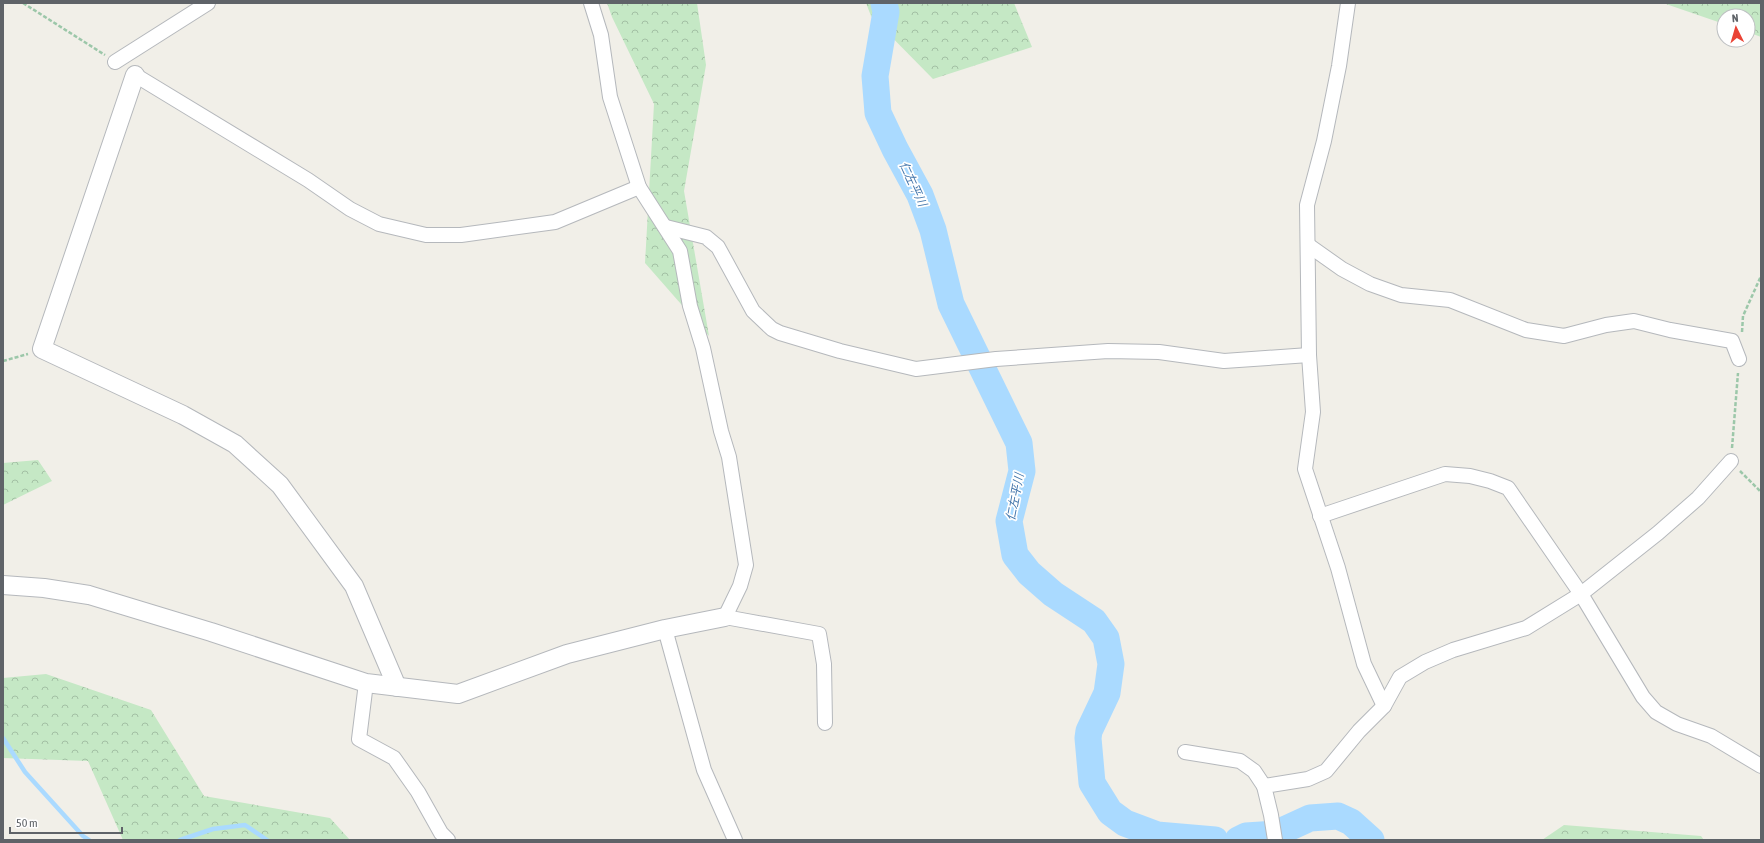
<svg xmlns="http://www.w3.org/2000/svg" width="1764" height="843" font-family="'Asap Condensed','Noto Sans JP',sans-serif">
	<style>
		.forest { fill: url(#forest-crowns) }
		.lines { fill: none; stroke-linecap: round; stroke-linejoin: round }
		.stream { stroke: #aadaff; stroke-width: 4.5 }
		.river { stroke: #aadaff; stroke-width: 27 }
		.minor-casing { stroke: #b5b8bc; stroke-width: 16 }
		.tertiary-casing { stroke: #b5b8bc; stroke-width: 20 }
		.path { stroke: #9cc7a9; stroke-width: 2.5; stroke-dasharray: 4 2; stroke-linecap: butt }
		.minor { stroke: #fff; stroke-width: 14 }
		.tertiary { stroke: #fff; stroke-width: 18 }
		.labels { text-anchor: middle; stroke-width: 3.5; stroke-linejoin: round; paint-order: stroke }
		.water-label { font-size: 12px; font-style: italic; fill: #4174aa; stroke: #fff }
	</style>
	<defs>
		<pattern id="forest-crowns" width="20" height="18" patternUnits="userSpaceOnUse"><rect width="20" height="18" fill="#c5e8c5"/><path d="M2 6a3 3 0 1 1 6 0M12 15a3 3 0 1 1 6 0" fill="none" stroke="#a3c0a4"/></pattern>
	</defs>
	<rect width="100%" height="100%" fill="#f1efe8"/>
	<g class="forest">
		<path d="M607 3H697L706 65 684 191 709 336 645 263 654 104 612 17Z"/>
		<path d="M866 3H1014L1032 47 933 79 871 16Z"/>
		<path d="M1663 3H1761V37L1748 32V16H1724V24Z"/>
		<path d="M38 460 52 481 3 505V463Z"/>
		<path d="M46 674 151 710 204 796 330 818 350 840H123L88 761 3 758V678Z"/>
		<path d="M1564 825 1701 836 1704 840H1542Z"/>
	</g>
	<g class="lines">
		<g class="stream">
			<path d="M3 738 25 772 83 836 89 840"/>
			<path d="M180 840 213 829 245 825 267 840"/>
		</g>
		<g class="river">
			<path d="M884 3 886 12 875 76 878 113 895 149 920 195 933 230 951 304 1019 443 1022 471 1009 521 1015 555 1029 573 1053 594 1094 621 1106 638 1111 664 1107 693 1089 731 1088 738 1092 783 1110 812 1125 823 1157 835 1215 840"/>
			<path d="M1238 840 1246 836 1275 834 1310 818 1338 816 1351 822 1371 840"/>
		</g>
		<defs>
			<g id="minor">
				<path d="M591 3 601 35 610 97 639 187 680 251 690 306 703 348 721 431 729 457 746 565 740 586 725 617 819 634 824 664 825 723"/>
				<path d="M1348 3 1339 66 1324 141 1307 205 1309 355 1313 412 1305 469 1338 568 1364 664 1384 706"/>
				<path d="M115 62 208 3"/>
				<path d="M135 75 308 180 350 209 379 224 426 235H461L555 222 639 187"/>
				<path d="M666 227 706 237 718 247 753 311 772 329 780 333 840 351 916 369 996 359 1108 351 1159 352 1224 361 1309 355"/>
				<path d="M1308 245 1342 269 1370 284 1401 295 1450 300 1526 330 1564 336 1606 325 1634 321 1670 330 1732 341 1739 359"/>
				<path d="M1320 516 1445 474 1470 476 1490 481 1508 488 1581 594 1643 697 1656 712 1677 724 1711 736 1761 766"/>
				<path d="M665 629 704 770 735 840"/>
				<path d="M366 683 359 739 394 758 418 792 441 833 448 840"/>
				<path d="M1185 752 1240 761 1254 771 1264 786"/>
				<path d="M1275 840 1271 815 1264 786 1308 779 1326 771 1359 731 1384 706 1400 677 1425 662 1453 650 1526 628 1581 594 1658 533 1698 498 1731 461"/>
			</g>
			<g id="tertiary">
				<path d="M135 75 42 349 183 415 235 444 280 485 354 586 397 687"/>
				<path d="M3 585 44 588 89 595 211 632 366 683 458 694 567 654 665 629 725 617"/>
			</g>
		</defs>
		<use href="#minor" class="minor-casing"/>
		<use href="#tertiary" class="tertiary-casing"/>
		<g class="path">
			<path d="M23 3 105 55"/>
			<path d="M1742 332 1743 316 1761 276"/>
			<path d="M3 361 28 354"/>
			<path d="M1732 448 1738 373"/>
			<path d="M1740 471 1761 492"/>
		</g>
		<use href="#minor" class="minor"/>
		<use href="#tertiary" class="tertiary"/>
	</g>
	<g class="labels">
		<g class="water-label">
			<text transform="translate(913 184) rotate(65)" y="4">仁左平川</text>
			<text transform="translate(1015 497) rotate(-79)" y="4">仁左平川</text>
		</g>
	</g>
	<rect width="1764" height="843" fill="none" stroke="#5f6368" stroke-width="8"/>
	<g transform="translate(1736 28) rotate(355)"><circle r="19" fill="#ffffff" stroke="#bfc1c3"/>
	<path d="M0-3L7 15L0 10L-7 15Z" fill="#ea4335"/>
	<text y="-6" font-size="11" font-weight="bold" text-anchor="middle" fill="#5f6368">N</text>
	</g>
	<path d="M10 827v6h112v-6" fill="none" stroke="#5f6368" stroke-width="2"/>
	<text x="16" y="827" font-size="12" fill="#5f6368" stroke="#ffffff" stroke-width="3" paint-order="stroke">50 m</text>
</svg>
